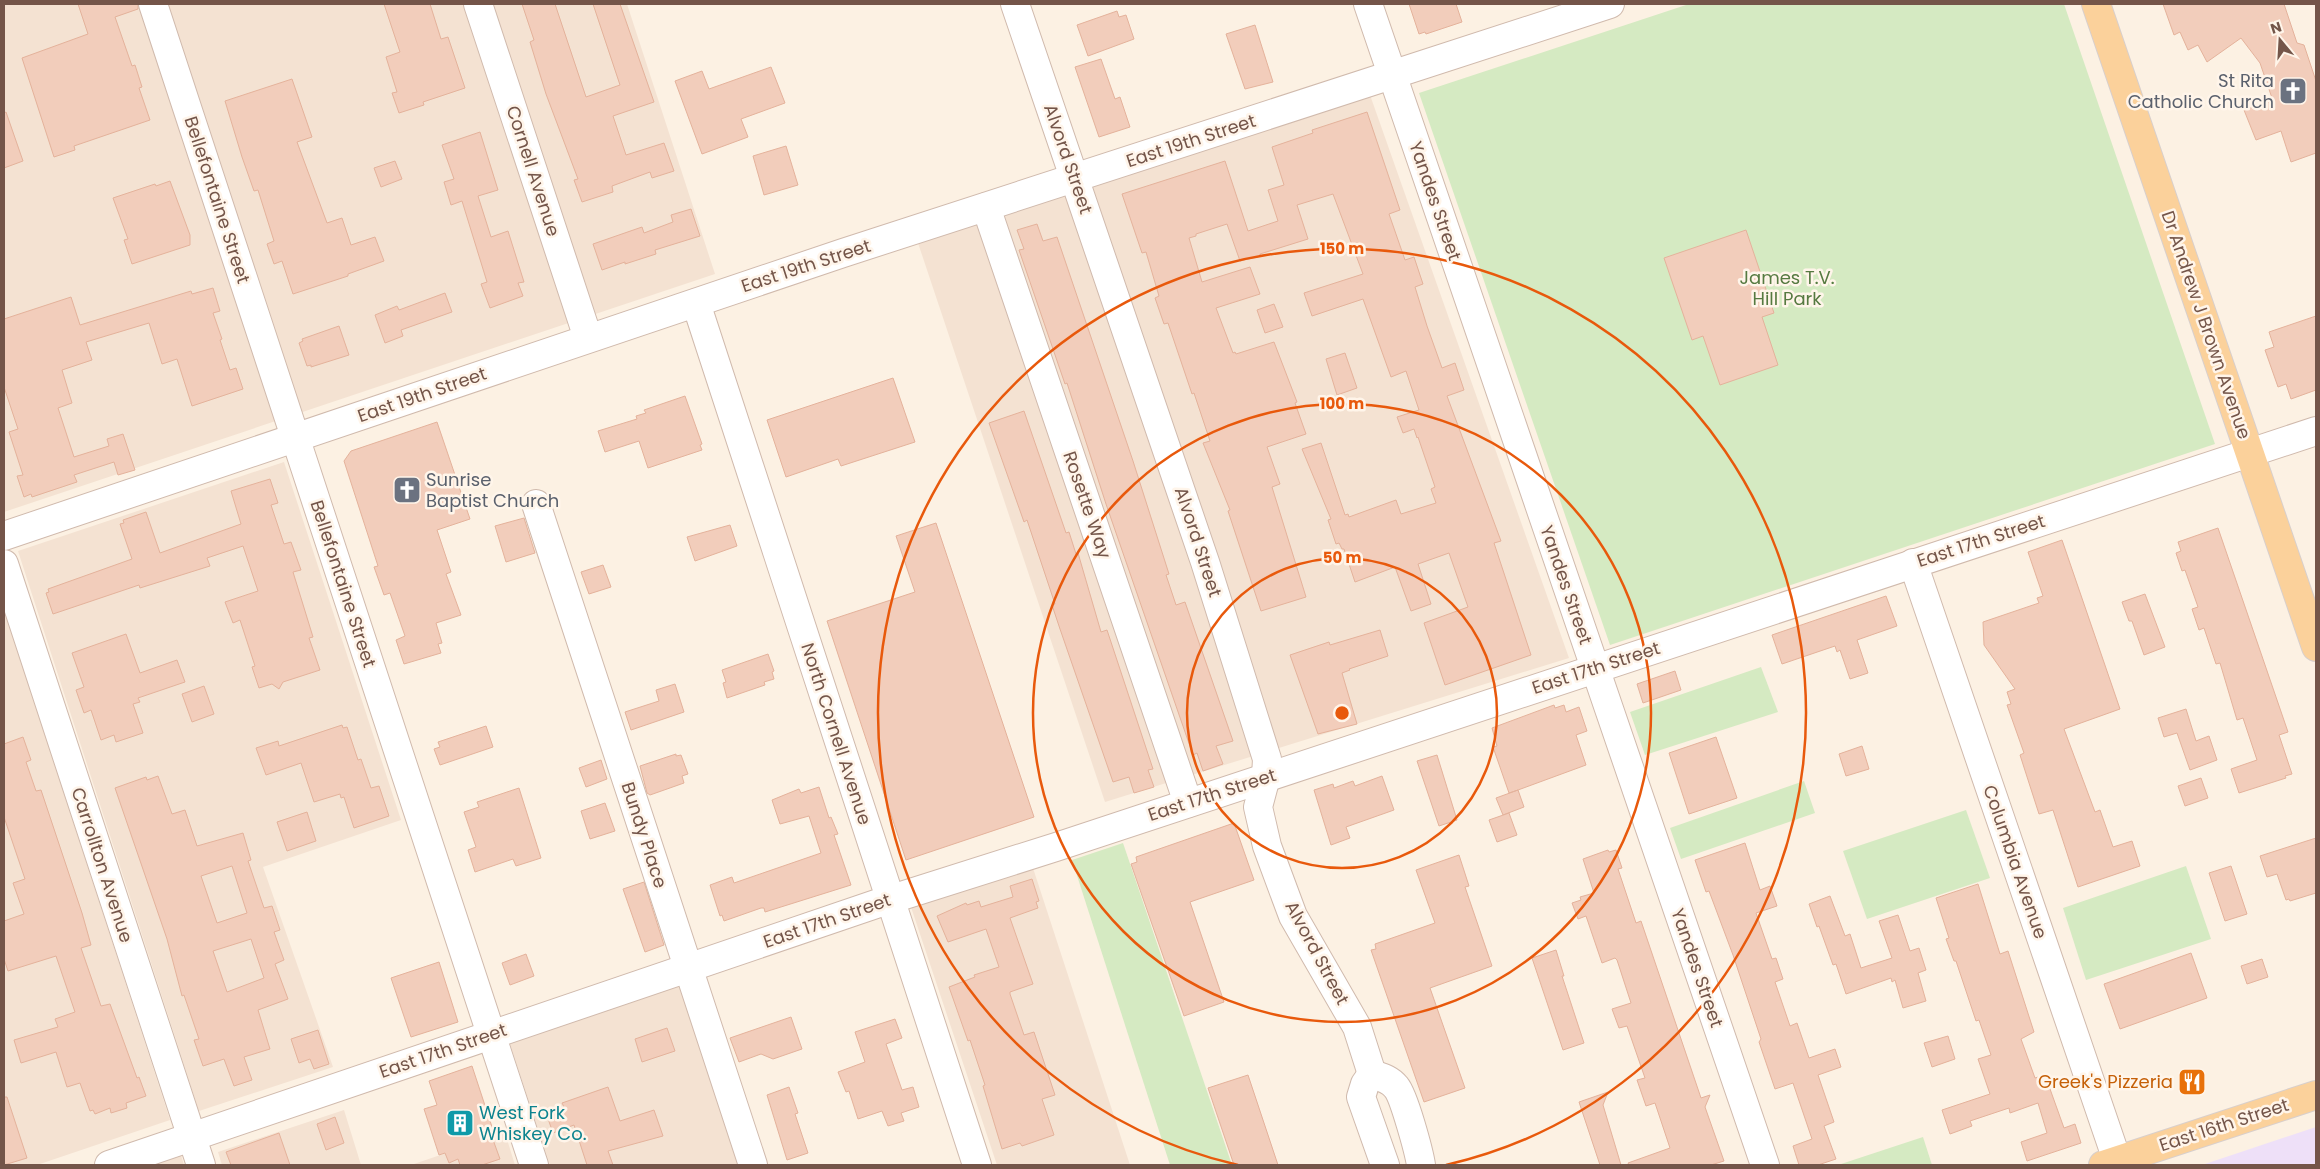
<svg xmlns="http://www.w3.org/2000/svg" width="2320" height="1169" font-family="Poppins,sans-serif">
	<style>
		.residential { fill: #f4e2d2 }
		.education { fill: #eee0f8 }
		.green { fill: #d5eac2 }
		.building { fill: #f2cdbb; stroke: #e4b29b; fill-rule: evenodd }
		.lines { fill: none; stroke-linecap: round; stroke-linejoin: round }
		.minor-casing { stroke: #d0baad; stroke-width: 30 }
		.major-casing { stroke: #d8cfcc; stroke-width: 30 }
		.minor { stroke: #fff; stroke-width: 28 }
		.major { stroke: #fbd19b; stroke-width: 28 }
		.ring { fill: none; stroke: #e8590c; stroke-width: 2.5 }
		.labels { text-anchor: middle; stroke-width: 5; stroke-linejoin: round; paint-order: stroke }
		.worship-label { font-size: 18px; fill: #5b616d; stroke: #fff5ea; text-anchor: end }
		.street-label { font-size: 18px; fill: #745549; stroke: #fff5ea }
		.park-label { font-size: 18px; fill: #567a41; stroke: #fff5ea }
		.food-label { font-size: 18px; fill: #c56008; stroke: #fff5ea; text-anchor: end }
		.culture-label { font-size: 18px; fill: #0d838f; stroke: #fff5ea; text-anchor: start }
		.centre { fill: #e8590c; stroke: #fff5ea; stroke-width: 2.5 }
		.ring-label { font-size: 15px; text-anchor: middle; font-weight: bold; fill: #e8590c; stroke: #fff5ea; stroke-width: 5; stroke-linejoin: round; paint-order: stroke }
	</style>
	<rect width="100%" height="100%" fill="#fcf1e3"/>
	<g class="residential">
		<path d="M4 4H627L715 274 4 512Z"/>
		<path d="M1370 95 1569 658 1105 802 918 243Z"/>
		<path d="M284 462 401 820 263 867 333 1067 199 1111 18 551Z"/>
		<path d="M4 609 170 1120 37 1165H4Z"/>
		<path d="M1032 865 1130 1165H997L910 904Z"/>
		<path d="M686 982 746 1165H550L509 1041Z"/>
		<path d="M344 1110 361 1165H222L218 1152Z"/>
		<path d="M505 1133 515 1165H411Z"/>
		<path d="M181 1155 184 1165H151Z"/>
	</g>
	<path class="education" d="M2316 1127V1165H2202Z"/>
	<g class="green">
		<path d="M1689 4H2064L2215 444 1610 645 1419 93Z"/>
		<path d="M1761 667 1778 712 1645 755 1630 712Z"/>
		<path d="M1804 781 1815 813 1681 859 1670 828Z"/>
		<path d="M1966 810 1990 878 1867 919 1843 851Z"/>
		<path d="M1123 843 1232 1165H1170L1072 860Z"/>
		<path d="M2186 866 2211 939 2086 980 2063 908Z"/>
		<path d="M1923 1137 1932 1165H1838Z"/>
	</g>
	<g class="building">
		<path d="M78 4H138V9L115 17 132 66 135 65 142 87 139 88 150 120 74 146 75 150 54 157 22 58 88 34Z"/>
		<path d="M384 4H430L441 39 448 37 465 88 423 102 424 105 399 113 392 93 397 92 386 57 400 52Z"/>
		<path d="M522 4H555L586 97 620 85 593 4H620L654 102 613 116 626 155 664 143 674 171 652 178 650 172 612 186 613 192 582 202 574 180 578 179 546 94 530 42 534 40Z"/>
		<path d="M1409 4H1456L1462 22 1426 34 1425 32 1419 34Z"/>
		<path d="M2163 4H2284L2297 43 2304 45 2316 81V153L2291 162 2281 131 2256 140 2244 110 2273 101 2260 63 2241 38 2207 62 2198 45 2188 50 2180 32 2174 35Z"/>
		<path d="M1117 11 1119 17 1126 15 1134 39 1088 56 1077 25Z"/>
		<path d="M1255 25 1273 82 1245 89 1226 34Z"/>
		<path d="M1101 59 1115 99 1120 97 1130 127 1099 137 1075 67Z"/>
		<path d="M771 67 785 103 741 119 748 137 702 154 675 81 702 71 709 89Z"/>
		<path d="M292 79 312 137 297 142 327 223 342 218 351 245 375 237 384 261 348 274V276L293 294 282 261 274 264 267 244 274 241 258 190 254 191 242 157 225 101Z"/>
		<path d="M6 112 23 161 4 168V113Z"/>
		<path d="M1367 112 1400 210 1389 214 1405 260 1414 257 1423 284 1415 287 1427 326 1442 368 1455 363 1464 390 1447 396 1501 541 1494 543 1531 655 1445 685 1424 623 1468 607 1449 553 1418 564 1431 604 1411 611 1395 567 1355 582 1344 549H1342L1339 543 1336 544 1328 520 1331 519 1302 449 1321 443 1345 515 1348 514 1349 517 1396 500 1401 514 1436 503 1431 489 1435 487 1418 437 1417 438 1414 429 1403 433 1397 417 1419 410 1406 371 1391 377 1363 299 1312 316 1304 293 1363 274 1333 194 1297 205 1308 239 1260 254 1261 256 1240 261 1227 224 1196 234V236L1189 238 1202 282 1250 267 1260 294 1216 308 1233 353 1235 352 1236 354 1274 342 1297 402 1295 403 1306 434 1267 447 1280 484 1272 487 1306 597 1261 611 1228 511 1230 510 1203 443 1210 441 1194 393 1192 394 1168 323 1164 324 1155 298 1159 296 1146 252 1142 253 1122 194 1225 161 1248 231 1278 221 1268 190 1284 185 1272 147 1313 133 1312 130Z"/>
		<path d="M480 132 498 190 478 196 491 237 508 231 524 282 518 283 523 296 490 308 481 284 487 282 462 201 451 205 444 182 454 179 442 145Z"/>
		<path d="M786 146 798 185 764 195 753 156Z"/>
		<path d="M395 161 402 179 381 187 374 168Z"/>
		<path d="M170 181 190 235V245L132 264 124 240 128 239 113 198 155 184 156 186Z"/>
		<path d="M691 209 700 236 655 250 656 254 625 264V262L602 270 593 244 642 227 644 233 673 222 671 215Z"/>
		<path d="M1037 224 1043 241 1057 237 1133 461 1169 574 1166 575 1176 605 1185 602 1233 741 1216 746 1223 764 1203 771 1197 753 1193 755 1106 504 1067 383 1065 384 1019 250 1024 249 1017 230Z"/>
		<path d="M1746 230 1774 313 1762 317 1778 365 1720 385 1703 336 1692 340 1664 258Z"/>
		<path d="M213 288 220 311 213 313 222 339 220 340 230 370 236 368 243 389 192 406 177 359 162 364 149 323 86 342 92 360 62 370 72 403 58 408 74 457 109 446 107 439 123 434 135 470 118 475 114 462 74 475 77 482 32 497 31 494 24 497 17 476 23 475 9 432 18 429 4 387V319L71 297 80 325 191 291 192 294Z"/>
		<path d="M445 293 452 312 401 330 403 336 385 343 375 315 397 306 399 310Z"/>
		<path d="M1274 304 1283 327 1265 333 1257 310Z"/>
		<path d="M2316 316V390L2291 399 2286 384 2278 387 2265 350 2274 347 2269 332Z"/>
		<path d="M339 326 349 355 311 367V365L307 366 299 343 303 341 302 339Z"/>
		<path d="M1345 353 1357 388 1337 395 1326 359Z"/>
		<path d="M893 378 915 442 841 466 838 459 786 477 767 420Z"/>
		<path d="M685 396 702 444 700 445 702 450 648 468 639 441 605 452 598 431 637 419 636 416 646 413 644 410Z"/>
		<path d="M1024 411 1066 533 1069 532 1076 554 1078 553 1101 632 1107 630 1153 769 1148 770 1154 787 1134 793 1129 777 1113 782 1060 629 1052 605 1055 604 1027 520 1024 522 989 423Z"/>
		<path d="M437 422 470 519 437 530 451 572 446 574 461 615 436 623 442 643 438 644 441 653 404 664 396 640 405 636 390 593 384 595 374 567 378 566 344 461 351 451Z"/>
		<path d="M270 479 278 503 271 505 284 544 291 542 301 570 293 572 313 637 309 638 320 670 283 682 279 689 272 684 259 688 252 667 255 666 240 620 233 623 225 602 258 591 243 546 207 558 210 566 140 588 139 585 53 614 46 593 49 592 48 589 132 559 120 524 124 523 123 520 146 512 160 553 241 524 231 491Z"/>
		<path d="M524 518 535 553 506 562 495 526Z"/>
		<path d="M936 523 1034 817 906 860 827 621 915 592 896 536Z"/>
		<path d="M730 525 737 546 695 561 687 537Z"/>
		<path d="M2218 528 2288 732 2279 735 2292 774 2285 776 2286 778 2239 793 2231 769 2257 760 2243 718 2237 720 2220 663 2216 664 2204 628 2199 630 2192 609 2198 607 2185 570 2182 571 2176 553 2181 551 2178 542Z"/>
		<path d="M2062 540 2120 709 2064 729 2095 812 2100 810 2113 847 2132 841 2140 866 2078 887 2053 810 2039 814 2020 755 2024 753 2007 705 2011 704 2007 692 2015 689 1984 645 1983 622 2039 603 2037 598 2043 596 2028 552Z"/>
		<path d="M603 565 611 587 589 594 581 572Z"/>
		<path d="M2145 594 2165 647 2144 655 2132 621H2129L2122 602Z"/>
		<path d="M1886 596 1897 626 1857 640 1868 673 1850 679 1840 650 1837 652 1835 646 1782 664 1772 635Z"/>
		<path d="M1380 630 1388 656 1349 669 1350 670 1342 673 1357 724 1318 734 1290 655 1329 642 1330 645Z"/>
		<path d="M126 634 140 673 177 660 185 682 138 698 140 702 133 704 143 733 116 742 114 735 101 740 91 710 84 713 76 690 84 687 72 653Z"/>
		<path d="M768 654 774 671 772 672 774 679 764 682 765 685 727 698 723 683 726 682 722 670Z"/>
		<path d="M1675 671 1681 690 1643 703 1637 684Z"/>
		<path d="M675 684 684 712 631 730 625 712 659 701 656 690Z"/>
		<path d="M204 686 214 714 192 722 182 694Z"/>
		<path d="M1554 705 1555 708 1564 705 1566 712 1579 707 1587 731 1576 735 1586 765 1518 790 1524 807 1503 815 1496 798 1518 790 1509 793 1493 747 1497 746 1492 728Z"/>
		<path d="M2186 709 2196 741 2209 736 2217 760 2190 770 2177 733 2164 737 2158 718Z"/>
		<path d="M342 725 343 728 347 727 358 760 361 759 371 788 379 786 389 816 354 828 344 797 341 798 340 794 314 802 301 763 266 775 256 748 278 741 279 746Z"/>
		<path d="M486 726 493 747 440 765 434 749 440 747 438 742Z"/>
		<path d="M23 737 31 760 26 762 36 791 41 790 82 913 91 945 81 948 101 1006 110 1004 137 1078 139 1077 146 1096 126 1103 127 1108 111 1113 110 1108 95 1114 93 1110 90 1111 80 1083 67 1087 56 1052 21 1063 14 1040 58 1027 55 1019 75 1012 56 956 8 971 4 959V921L24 914 13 883 25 879 4 817V744Z"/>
		<path d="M1716 737 1737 798 1689 814 1669 753Z"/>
		<path d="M1862 746 1869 769 1846 776 1839 754Z"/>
		<path d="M676 754V756L681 755 688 774 682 776 684 783 650 795 647 793 640 766Z"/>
		<path d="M1437 755 1457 820 1439 826 1417 761Z"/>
		<path d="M601 760 607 779 586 787 579 768Z"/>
		<path d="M158 776 172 814 185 810 197 846 243 833 251 860 248 861 264 908 272 906 280 930 274 932 284 960 275 964 288 999 258 1010 270 1049 244 1057 252 1080 234 1086 224 1059 203 1066 194 1040 199 1039 184 995 182 996 167 939 115 788 146 777 147 780ZM232 866 247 913 217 923 201 876ZM251 939 264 978 227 992 213 951Z"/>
		<path d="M1382 776 1394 810 1346 827 1350 838 1331 845 1314 790 1333 784 1334 788 1353 781 1355 786Z"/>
		<path d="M2201 778 2208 798 2185 806 2178 786Z"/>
		<path d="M819 787 829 818 831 817 838 834 834 835 851 885 765 912 764 908H761L724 921 722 915 720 916 710 885 732 877 734 883 821 853 809 816 780 824 772 800 799 789 801 793Z"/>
		<path d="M519 788 541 858 516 866 513 859 475 872 468 850 476 847 464 812 479 807 477 802Z"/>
		<path d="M605 803 615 831 590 839 581 811Z"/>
		<path d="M307 812 316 841 287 851 277 822Z"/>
		<path d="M1509 813 1517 835 1497 842 1489 820Z"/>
		<path d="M1234 823 1254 880 1190 902 1224 1002 1184 1016 1131 864 1137 862 1136 857Z"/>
		<path d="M2316 838V893L2290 901 2289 899 2286 900 2277 874 2267 877 2260 856Z"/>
		<path d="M1745 843 1760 890 1770 886 1777 906 1756 913 1772 959 1776 958 1783 979 1775 982 1790 1026 1797 1023 1809 1058 1835 1049 1841 1067 1818 1075 1834 1122 1824 1126 1836 1159 1818 1165H1799L1793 1146 1812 1139 1793 1083 1775 1089 1759 1042 1761 1039 1733 955 1709 891 1706 892 1695 860Z"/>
		<path d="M1608 850 1609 852 1616 850 1622 868 1618 869 1636 923 1641 921 1701 1098 1710 1095 1705 1107 1724 1161 1711 1165H1629L1628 1163 1670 1148 1655 1103 1646 1106 1637 1080 1645 1078 1627 1026 1619 1028 1612 1009 1631 1003 1617 960 1615 958 1602 963 1586 916 1578 919 1572 903 1581 900 1580 897 1594 893 1583 859Z"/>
		<path d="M1459 855 1469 886 1465 887 1492 966 1430 988 1465 1088 1424 1102 1371 950 1376 949 1375 944 1435 923 1416 870Z"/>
		<path d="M2231 866 2247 914 2225 921 2209 873Z"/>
		<path d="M1032 879 1039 901 1036 902 1038 908 1010 918 1033 984 1010 992V994L1024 1035 1034 1032 1055 1095 1042 1099 1054 1135 1022 1146 1020 1143 1002 1149 983 1086 985 1085 970 1040 968 1041 949 987 975 977 974 975 999 967 986 929 948 942 937 916 966 903 967 905 979 901 981 907 1013 897 1010 886Z"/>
		<path d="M644 882 664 945 645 952 623 889Z"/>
		<path d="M1978 884 2000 954 2008 951 2034 1032 2021 1039 2035 1078 2045 1075 2064 1128 2075 1124 2081 1143 2027 1161 2021 1142 2047 1133 2038 1103 2010 1113 2009 1108 1970 1121 1972 1126 1950 1134 1942 1110 1990 1094 1978 1059 1991 1055 1979 1020 1976 1021 1956 961H1954L1946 939 1949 938 1936 898Z"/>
		<path d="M1830 896 1845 936 1850 934 1861 968 1892 958 1879 921 1898 915 1910 951 1919 948 1926 970 1918 973 1926 1001 1903 1008 1895 980 1892 982 1891 978 1846 994 1836 964 1833 965 1819 926 1817 927 1809 904Z"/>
		<path d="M1556 950 1564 976H1562L1584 1043 1563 1050 1532 958Z"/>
		<path d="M2191 953 2207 998 2120 1029 2104 984Z"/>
		<path d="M526 954 534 976 510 985 502 963Z"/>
		<path d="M2262 959 2268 977 2247 984 2241 966Z"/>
		<path d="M439 962 458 1022 411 1037 391 978Z"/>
		<path d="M791 1017 802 1049 773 1059 761 1054 739 1062 730 1038Z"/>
		<path d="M895 1019 902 1038 886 1044 902 1090 913 1087 919 1107 901 1113 904 1121 888 1126 882 1111 858 1119 849 1091 846 1092 838 1072 865 1062 855 1032Z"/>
		<path d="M667 1028 675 1051 642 1062 635 1039Z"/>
		<path d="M318 1030 329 1064 314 1069 310 1059 299 1063 291 1039Z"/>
		<path d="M1948 1036 1955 1059 1932 1067 1924 1043Z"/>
		<path d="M472 1066 495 1136 492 1137 500 1159 482 1165H460L458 1159 449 1163 445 1153 439 1155 424 1109 437 1105 429 1081Z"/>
		<path d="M1248 1075 1278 1165H1234L1208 1088Z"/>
		<path d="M608 1087 620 1121 654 1110 663 1136 608 1151 613 1165H587L574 1125 553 1133 546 1113 564 1107 562 1103Z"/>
		<path d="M789 1087 798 1113 795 1114 808 1153 787 1160 767 1095Z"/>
		<path d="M1608 1092 1603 1105 1621 1165H1600L1579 1102Z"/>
		<path d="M4 1097H7L27 1158 4 1165Z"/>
		<path d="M335 1117 344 1143 326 1150 317 1124Z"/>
		<path d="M279 1133 290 1165H231L226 1152Z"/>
	</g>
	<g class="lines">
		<defs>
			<g id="minor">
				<path d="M153 4 534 1165"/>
				<path d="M478 4 588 338"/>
				<path d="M1015 4 1205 562 1267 759 1266 777 1258 807 1267 846 1293 916 1357 1027 1372 1074"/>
				<path d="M1368 4 1765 1165"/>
				<path d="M986 207 1188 803"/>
				<path d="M696 303 977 1165"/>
				<path d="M536 504 753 1165"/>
				<path d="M4 536 843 253 1610 4"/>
				<path d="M1913 563 2117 1160"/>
				<path d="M4 564 201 1165"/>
				<path d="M1372 1074C1381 1077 1390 1079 1396 1087 1404 1096 1419 1152 1421 1165"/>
				<path d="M1372 1074 1365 1084 1361 1097 1385 1165"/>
				<path d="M109 1165 876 904 1056 847 2316 431"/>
			</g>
			<g id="major">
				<path d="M2096 4 2316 647"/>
				<path d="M2103 1165 2316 1095"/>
			</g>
		</defs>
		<use href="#minor" class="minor-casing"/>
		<use href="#major" class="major-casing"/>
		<use href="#minor" class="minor"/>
		<use href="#major" class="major"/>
	</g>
	<g class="ring">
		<circle cx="1342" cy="713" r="155"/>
		<circle cx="1342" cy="713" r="309"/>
		<path d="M1238 1165A464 464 0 1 1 1446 1165"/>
	</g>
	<defs>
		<symbol id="church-square" viewBox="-11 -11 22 22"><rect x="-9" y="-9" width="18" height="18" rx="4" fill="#6b7280" stroke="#fff5ea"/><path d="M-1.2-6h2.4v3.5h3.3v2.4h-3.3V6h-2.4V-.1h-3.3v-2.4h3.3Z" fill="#fff"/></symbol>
		<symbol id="restaurant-square" viewBox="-11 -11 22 22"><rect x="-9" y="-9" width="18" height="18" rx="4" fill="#e8710a" stroke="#fff5ea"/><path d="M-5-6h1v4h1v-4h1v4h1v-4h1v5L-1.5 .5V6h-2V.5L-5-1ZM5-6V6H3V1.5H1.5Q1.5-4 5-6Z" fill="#fff"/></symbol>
		<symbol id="building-square" viewBox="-11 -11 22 22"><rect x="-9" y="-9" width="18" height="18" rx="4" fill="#0f9aa8" stroke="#fff5ea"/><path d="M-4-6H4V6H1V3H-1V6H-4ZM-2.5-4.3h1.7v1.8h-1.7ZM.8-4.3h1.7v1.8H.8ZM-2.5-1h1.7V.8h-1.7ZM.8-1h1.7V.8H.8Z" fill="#fff"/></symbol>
	</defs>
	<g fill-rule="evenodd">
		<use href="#church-square" x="2277" y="75" width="32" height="32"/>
		<use href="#church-square" x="391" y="474" width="32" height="32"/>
		<use href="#restaurant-square" x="2176" y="1066" width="32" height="32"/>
		<use href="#building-square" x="444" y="1107" width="32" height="32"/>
	</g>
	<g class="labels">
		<g class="worship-label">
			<text x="2274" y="87">St Rita<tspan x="2274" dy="21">Catholic Church</tspan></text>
			<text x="426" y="486" text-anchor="start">Sunrise<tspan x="426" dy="21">Baptist Church</tspan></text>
		</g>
		<g class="street-label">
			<text transform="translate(1191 141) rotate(-18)" y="6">East 19th Street</text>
			<text transform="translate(1068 159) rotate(71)" y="6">Alvord Street</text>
			<text transform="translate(533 171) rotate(72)" y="6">Cornell Avenue</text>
			<text transform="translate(217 200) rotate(72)" y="6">Bellefontaine Street</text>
			<text transform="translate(1435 201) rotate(71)" y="6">Yandes Street</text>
			<text transform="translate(806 266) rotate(-18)" y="6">East 19th Street</text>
			<text transform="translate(2206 325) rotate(71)" y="6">Dr Andrew J Brown Avenue</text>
			<text transform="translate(422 395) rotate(-19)" y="6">East 19th Street</text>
			<text transform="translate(1087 505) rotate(71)" y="6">Rosette Way</text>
			<text transform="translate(1981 541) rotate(-18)" y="6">East 17th Street</text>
			<text transform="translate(1198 542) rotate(72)" y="6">Alvord Street</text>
			<text transform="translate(343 584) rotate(72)" y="6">Bellefontaine Street</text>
			<text transform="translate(1566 585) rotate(71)" y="6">Yandes Street</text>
			<text transform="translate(1596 668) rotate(-18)" y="6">East 17th Street</text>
			<text transform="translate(836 734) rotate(72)" y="6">North Cornell Avenue</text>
			<text transform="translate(1212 795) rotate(-18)" y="6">East 17th Street</text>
			<text transform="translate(644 835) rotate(72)" y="6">Bundy Place</text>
			<text transform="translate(2015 862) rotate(71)" y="6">Columbia Avenue</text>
			<text transform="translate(102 865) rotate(72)" y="6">Carrollton Avenue</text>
			<text transform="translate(827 921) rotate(-19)" y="6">East 17th Street</text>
			<text transform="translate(1317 953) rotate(62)" y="6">Alvord Street</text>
			<text transform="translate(1697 968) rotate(71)" y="6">Yandes Street</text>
			<text transform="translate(443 1051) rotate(-19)" y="6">East 17th Street</text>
			<text transform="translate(2224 1125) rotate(-18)" y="6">East 16th Street</text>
		</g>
		<g class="park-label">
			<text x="1787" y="284">James T.V.<tspan x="1787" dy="21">Hill Park</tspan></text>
		</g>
		<g class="food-label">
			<text x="2173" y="1088">Greek's Pizzeria</text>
		</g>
		<g class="culture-label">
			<text x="479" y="1119">West Fork<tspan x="479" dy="21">Whiskey Co.</tspan></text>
		</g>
	</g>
	<circle cx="1342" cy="713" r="8" class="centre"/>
	<g class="ring-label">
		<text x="1342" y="254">150 m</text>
		<text x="1342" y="409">100 m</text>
		<text x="1342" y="563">50 m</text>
	</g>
	<rect width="2320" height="1169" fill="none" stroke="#745549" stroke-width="10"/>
	<g transform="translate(2280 40) rotate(342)" stroke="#fff5ea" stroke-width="4" paint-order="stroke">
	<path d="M0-4L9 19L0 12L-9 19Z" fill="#745549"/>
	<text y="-8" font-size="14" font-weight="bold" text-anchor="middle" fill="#745549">N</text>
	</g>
</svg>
